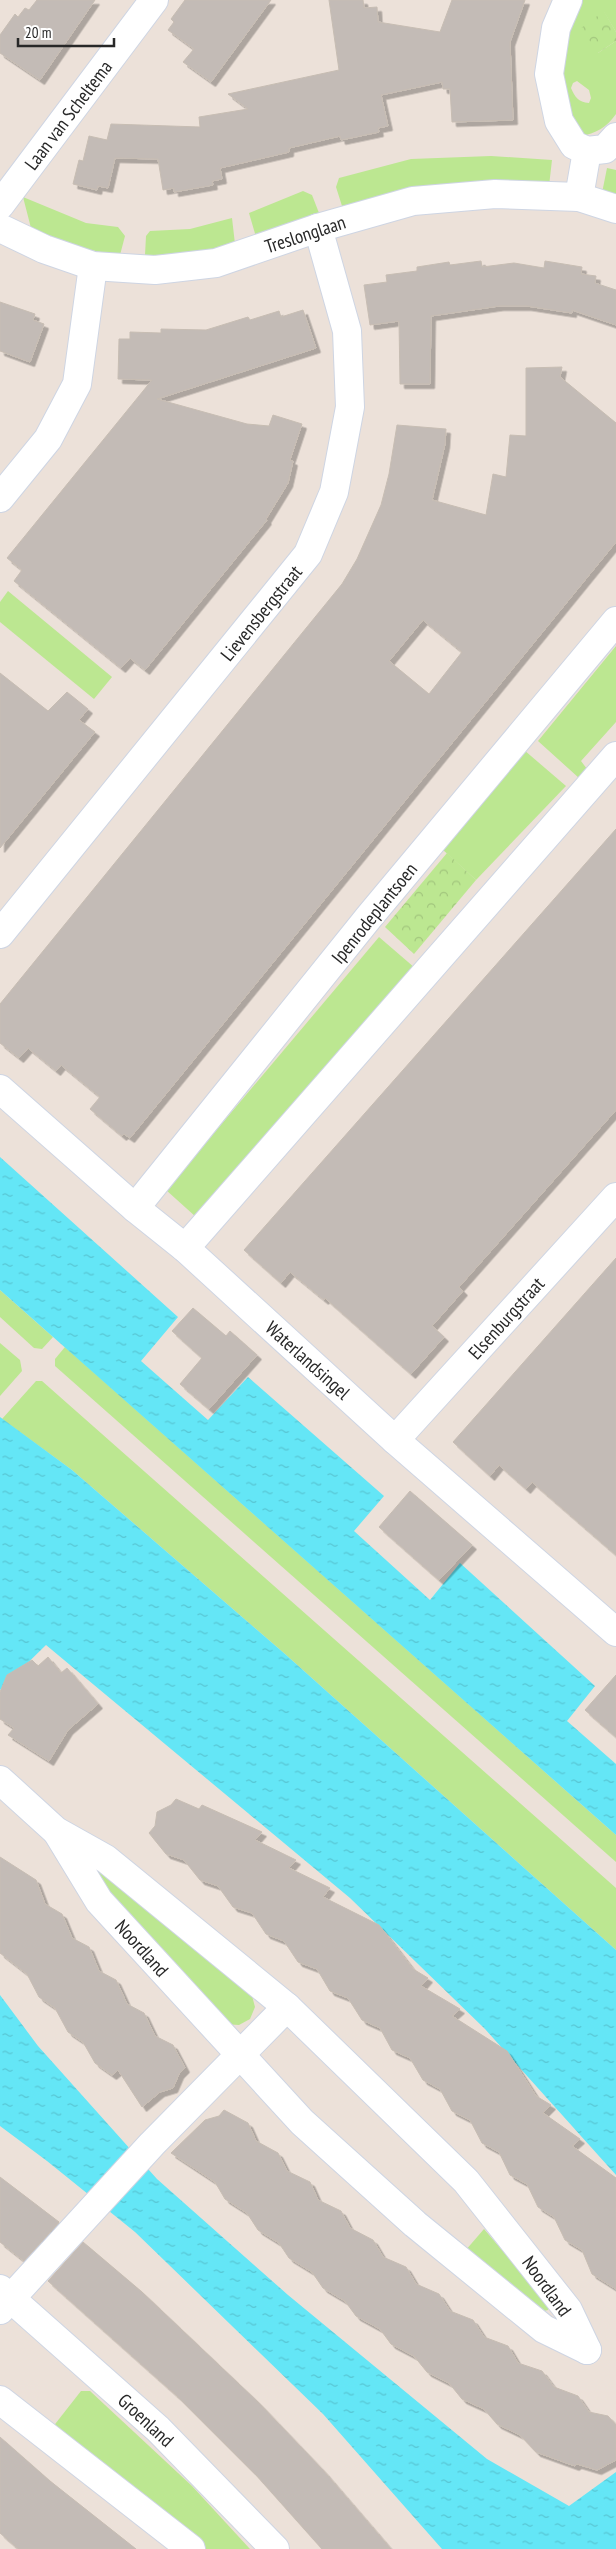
<svg xmlns="http://www.w3.org/2000/svg" width="616" height="2549" font-family="'PT Sans Narrow',sans-serif">
	<style>
		.grass { fill: #bce791; fill-rule: evenodd }
		.park { fill: url(#park-crowns) }
		.water { fill: url(#water-ripples) }
		.building { fill: #c3bbb6; stroke: #c7bdb3; fill-rule: evenodd; filter: url(#shadow) }
		.lines { fill: none; stroke-linecap: round; stroke-linejoin: round }
		.minor-casing { stroke: #ced5e3; stroke-width: 30 }
		.minor { stroke: #fff; stroke-width: 28 }
		.labels { text-anchor: middle; stroke-width: 4; stroke-linejoin: round; paint-order: stroke }
		.street-label { font-size: 19px; fill: #282828; stroke: #fff }
	</style>
	<defs>
		<pattern id="park-crowns" width="20" height="18" patternUnits="userSpaceOnUse" patternTransform="scale(1.25)"><rect width="20" height="18" fill="#bce791"/><path d="M2 6a3 3 0 1 1 6 0M12 15a3 3 0 1 1 6 0" fill="none" stroke="#a2c67d"/></pattern>
		<pattern id="water-ripples" width="26" height="14" patternUnits="userSpaceOnUse" patternTransform="scale(1.25)"><rect width="26" height="14" fill="#64e6f6"/><path d="M2 4q2-2 4 0t4 0M15 11q2-2 4 0t4 0" fill="none" stroke="#57c5d3"/></pattern>
		<filter id="shadow"><feDropShadow dx="4.5" dy="4.5" stdDeviation="0" flood-color="#0004"/></filter>
	</defs>
	<rect width="100%" height="100%" fill="#ece1d9"/>
	<g class="grass">
		<path d="M575 0H616V32L604 12 598 53 616 41V114C607 127 595 134 581 136L568 124 555 73ZM577 81 589 90 591 98 589 103C578 102 575 97 571 88L573 83Z"/>
		<path d="M491 156 552 160 549 186 411 189 342 206 336 187 339 178 411 159Z"/>
		<path d="M607 168 616 170V196L602 193Z"/>
		<path d="M303 191 312 195 319 213 256 237 249 213Z"/>
		<path d="M23 197 86 223 118 227 125 236 120 255 83 249 31 228Z"/>
		<path d="M232 218 235 244 190 255H145L146 236 150 231 190 229Z"/>
		<path d="M8 591 112 677 94 699 0 622V602Z"/>
		<path d="M616 646V722L581 761 587 769 579 778 538 741Z"/>
		<path d="M524 750 566 786 476 880 442 849Z"/>
		<path d="M379 937 415 968 196 1217 166 1190Z"/>
		<path d="M0 1290 53 1337 42 1349 34 1348 0 1317Z"/>
		<path d="M0 1343 20 1360 22 1371 0 1396Z"/>
		<path d="M65 1347 616 1835V1862L55 1366V1359Z"/>
		<path d="M36 1381H42L616 1888V1950L285 1654 72 1470 2 1419Z"/>
		<path d="M100 1871 251 1992 255 2007 250 2019 239 2025 224 2024 95 1877Z"/>
		<path d="M484 2229 549 2305 548 2310 544 2311 465 2251Z"/>
		<path d="M81 2391H90L192 2486 250 2549H203L52 2428Z"/>
	</g>
	<g class="park">
		<path d="M604 11 616 32V41L598 53 581 28Z"/>
		<path d="M447 853 476 880 414 954 385 927Z"/>
	</g>
	<g class="water">
		<path d="M0 1157 178 1317 141 1361 208 1420 248 1377 384 1496 354 1531 430 1600 460 1563 595 1686 567 1721 616 1764V1835L0 1290Z"/>
		<path d="M0 1417 72 1470 285 1654 616 1950V2175L485 2029 350 1898 46 1645 0 1690Z"/>
		<path d="M0 1995 38 2046 157 2179 288 2295 487 2459 569 2506 616 2472V2549H442L323 2414 135 2232 47 2161 0 2126Z"/>
	</g>
	<g class="building">
		<path d="M37 0H95L40 80 0 53V35L15 14 18 17 25 8 29 10Z"/>
		<path d="M185 0H271L211 82 183 62 194 49 168 30 174 22 171 19Z"/>
		<path d="M329 0H363L364 8 377 7 378 22 440 32 452 0H525L510 42 513 120 452 122 450 89H443L442 82 381 95 388 126 378 128 379 132 341 140 340 136 289 148V152L220 168 222 179 212 181 213 185 174 192V188L163 190 158 159 115 158 108 188 98 186 97 190 73 184 79 160 83 161 89 136 107 140 111 124 200 127 199 117 248 109 228 94 339 70Z"/>
		<path d="M481 261 482 267 514 263 544 268 545 261 582 267 581 274 596 276 595 283 616 290V325L572 310V313L527 306H499L431 316 430 384H400L399 321 370 325 364 285 387 282 386 275 417 271V267L449 262 450 265Z"/>
		<path d="M0 302 35 314 33 320 44 324 30 362 0 351Z"/>
		<path d="M303 310 316 348 157 399 247 424 269 426 273 415 302 424 290 460 293 461 288 483 266 519 267 520 145 670 130 658 121 668 14 581 22 570 7 558 152 380 118 379 119 339H130V332L161 333V329L206 330 248 317 250 320 279 311 281 317Z"/>
		<path d="M562 367 560 377 616 423V542L130 1138 124 1134 122 1136 90 1109 100 1097 61 1065 56 1071 28 1048 19 1058 0 1043V1004L342 584 357 559 381 505 389 474 397 425 446 429 445 444 432 500 486 515 493 474 506 477 510 435 526 436V368ZM423 620 462 652 429 694 389 661Z"/>
		<path d="M0 673 48 711 67 692 88 709 79 720 95 732 0 848Z"/>
		<path d="M616 829V1110L459 1287 463 1291 432 1326 444 1337 411 1374 325 1298 324 1300 290 1272 281 1283 244 1250Z"/>
		<path d="M616 1258V1555L532 1482 526 1489 499 1465 490 1476 453 1442Z"/>
		<path d="M193 1308 226 1336 230 1331 257 1355 209 1409 180 1384 202 1358 172 1331Z"/>
		<path d="M410 1491 472 1545 439 1580 379 1527Z"/>
		<path d="M48 1657 61 1673 67 1668 98 1704 68 1730 49 1761 8 1735 14 1728 0 1719V1692L7 1675 32 1660 38 1666Z"/>
		<path d="M616 1675V1737L585 1710Z"/>
		<path d="M176 1799 199 1809 202 1805 262 1832 255 1840 296 1860 289 1868 330 1888 323 1897 379 1925 413 1969 428 1978 421 1986 460 2009 452 2016 507 2051 536 2096 551 2105 543 2113 580 2139 572 2146 616 2178V2289L592 2274 582 2250 565 2240 554 2217 538 2207 527 2184 510 2175 499 2152 482 2143 470 2120 452 2111 440 2089 423 2080 410 2058 392 2050 380 2028 362 2020 348 1998 330 1991 317 1969 298 1962 284 1941 266 1934 252 1913 233 1907 218 1886 200 1880 184 1860 166 1854 149 1833 155 1826 157 1812 171 1805Z"/>
		<path d="M0 1857 36 1880 45 1904 62 1914 72 1938 89 1947 99 1971 116 1980 127 2004 144 2013 155 2036 173 2045 185 2068 179 2074 173 2088 160 2092 142 2107 118 2070 112 2075 95 2063 83 2042 68 2032 55 2008 39 1997 27 1974 0 1953Z"/>
		<path d="M224 2110 248 2123 256 2141 278 2153 287 2171 310 2182 318 2200 341 2211 350 2228 373 2240 383 2257 406 2267 416 2284 439 2294 450 2311 473 2320 484 2337 508 2346 518 2363 542 2371 554 2387 578 2396 589 2412 608 2416 616 2425V2460L597 2470 577 2464 575 2466 536 2452 520 2435 497 2424 484 2409 462 2399 449 2383 427 2372 414 2356 391 2344 380 2329 356 2316 345 2301 323 2288 312 2272 289 2258 279 2243 258 2230 247 2213 225 2199 215 2182 171 2153 205 2120 219 2116Z"/>
		<path d="M0 2177 59 2222 24 2261 0 2242Z"/>
		<path d="M83 2242 142 2292 258 2402 322 2469 391 2549H322L256 2475 177 2396 48 2281Z"/>
		<path d="M0 2437 50 2481 136 2549H19L15 2546 0 2533Z"/>
	</g>
	<g class="lines">
		<defs>
			<g id="minor">
				<path d="M568 0 556 28 549 74 559 121 574 145 587 151 605 149 616 137"/>
				<path d="M579 197 587 151"/>
				<path d="M0 205 154 0"/>
				<path d="M0 228 44 249 93 266 155 270 216 263 318 228 413 201 495 194 579 197 616 209"/>
				<path d="M0 498 48 439 77 384 93 266"/>
				<path d="M0 934 308 554 334 492 350 407 347 331 318 228"/>
				<path d="M0 1089 135 1208 185 1248 395 1440 616 1632"/>
				<path d="M135 1208 369 917 616 621"/>
				<path d="M185 1248 616 756"/>
				<path d="M395 1440 616 1197"/>
				<path d="M0 1780 56 1831 106 1859 287 2007 466 2181 568 2310 587 2350"/>
				<path d="M57 1832 99 1901 302 2122 415 2224 544 2329 587 2350"/>
				<path d="M0 2289 158 2429 275 2549"/>
				<path d="M0 2310 152 2144 287 2007"/>
				<path d="M0 2400 191 2549"/>
			</g>
		</defs>
		<use href="#minor" class="minor-casing"/>
		<use href="#minor" class="minor"/>
	</g>
	<g class="labels">
		<g class="street-label">
			<text transform="translate(68 115) rotate(-53)" y="7">Laan van Scheltema</text>
			<text transform="translate(305 234) rotate(-18)" y="7">Treslonglaan</text>
			<text transform="translate(261 613) rotate(-51)" y="7">Lievensbergstraat</text>
			<text transform="translate(374 913) rotate(-51)" y="7">Ipenrodeplantsoen</text>
			<text transform="translate(506 1318) rotate(-48)" y="7">Elsenburgstraat</text>
			<text transform="translate(308 1360) rotate(42)" y="7">Waterlandsingel</text>
			<text transform="translate(142 1948) rotate(48)" y="7">Noordland</text>
			<text transform="translate(547 2286) rotate(54)" y="7">Noordland</text>
			<text transform="translate(146 2420) rotate(43)" y="7">Groenland</text>
		</g>
	</g>
	<path d="M18 38v8h96v-8" fill="none" stroke="#282828" stroke-width="2.5"/>
	<text x="25" y="38" font-size="15" fill="#282828" stroke="#ffffff" stroke-width="4" paint-order="stroke">20 m</text>
</svg>
